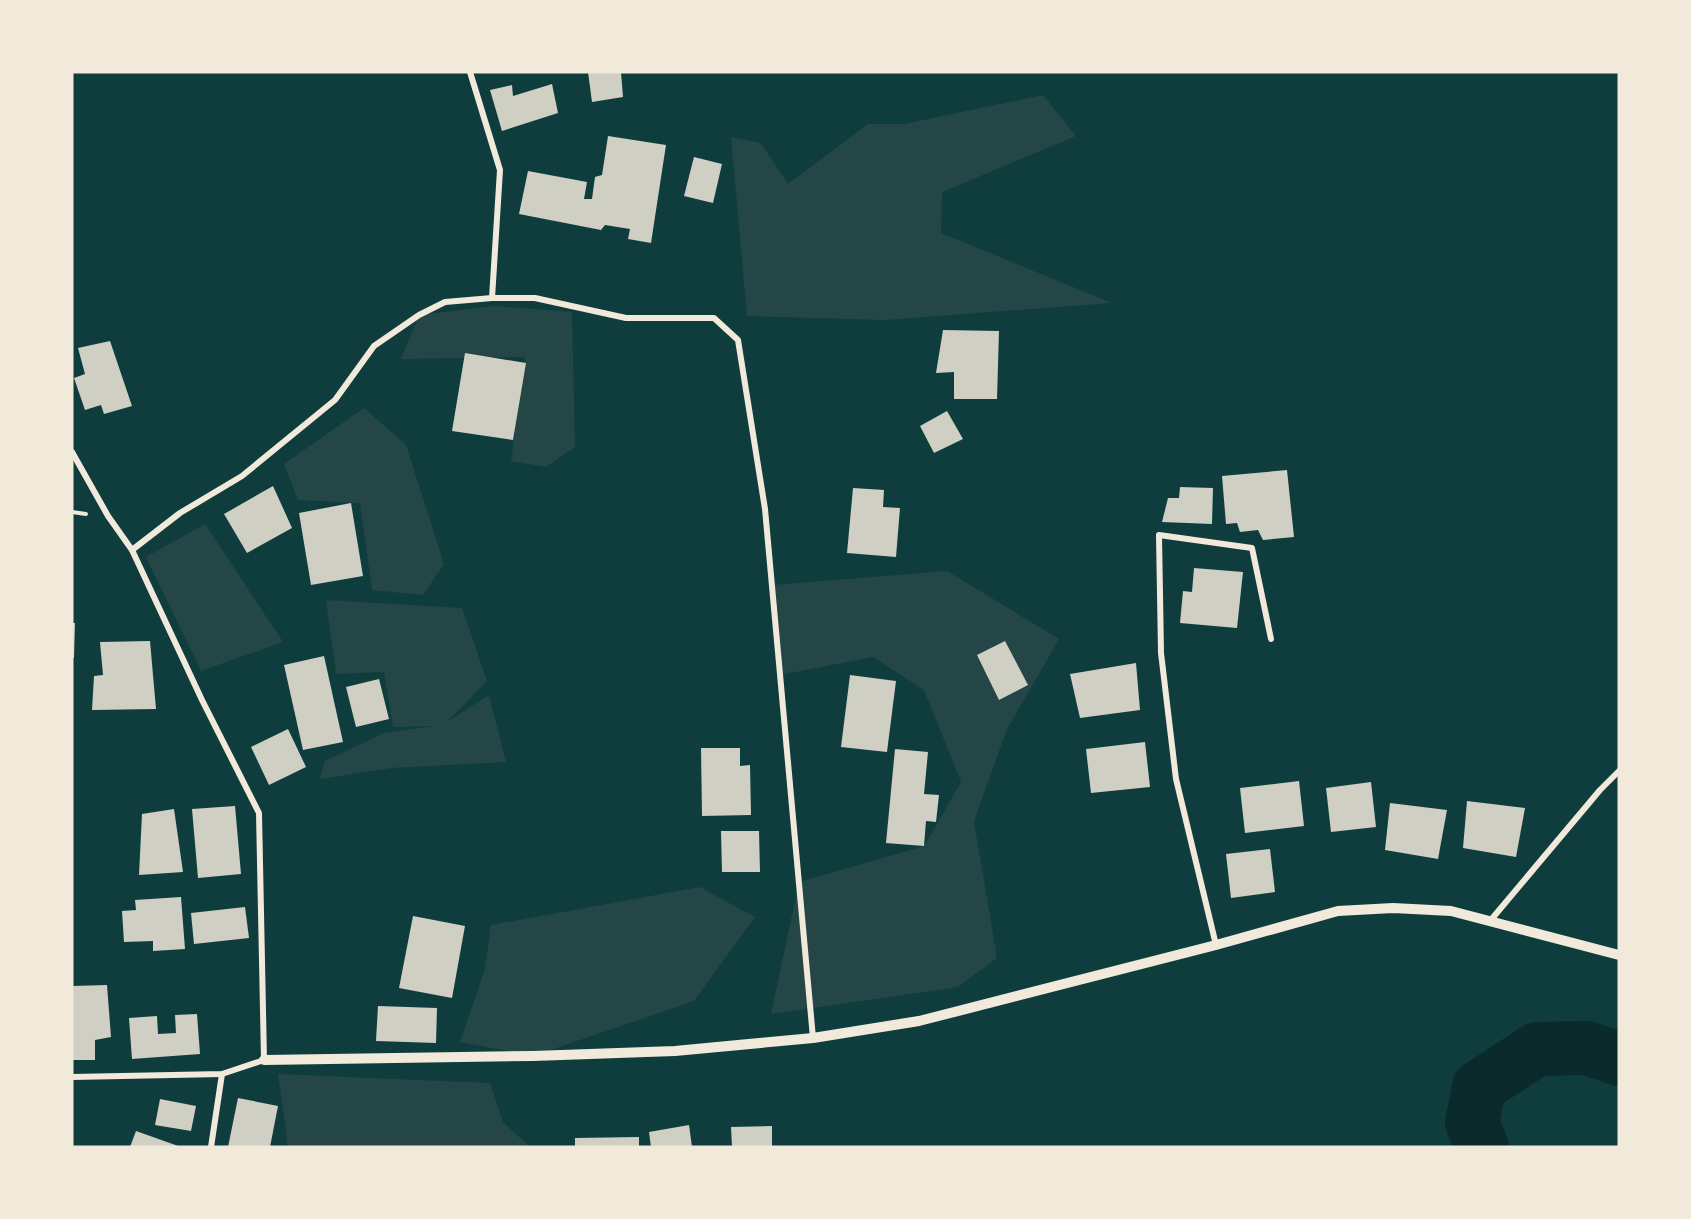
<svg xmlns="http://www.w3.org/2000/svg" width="1691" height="1219" font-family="'Open Sans',sans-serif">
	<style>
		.green { fill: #244646 }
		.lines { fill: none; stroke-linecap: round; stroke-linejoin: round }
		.river { stroke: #0a2a2b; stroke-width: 54 }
		.building { fill: #cfcfc3 }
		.path { stroke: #f1e9da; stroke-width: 4 }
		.minor { stroke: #f1e9da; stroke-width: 6 }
		.tertiary { stroke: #f1e9da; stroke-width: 10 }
	</style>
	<rect width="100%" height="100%" fill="#0f3d3e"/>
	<g class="green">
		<path d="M1043 95 1076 136 942 192 941 233 1112 303 884 320 747 316 731 137 761 143 788 184 868 124H904Z"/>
		<path d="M495 306 572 312 575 447 546 467 511 461 525 357 401 359 419 315Z"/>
		<path d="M364 408 406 445 444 564 423 595 372 590 360 503 298 500 284 464Z"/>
		<path d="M205 524 283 642 201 671 146 557Z"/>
		<path d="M947 571 1059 639 1007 729 974 821 997 958 958 987 771 1014 799 882 924 846 961 782 924 690 873 657 780 675 772 585Z"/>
		<path d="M326 600 462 608 487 681 447 722 489 695 506 762 391 768 320 779 325 761 384 733 434 726 393 727 384 672 336 674Z"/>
		<path d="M700 887 755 917 694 1001 533 1056 460 1042 485 969 491 925Z"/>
		<path d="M278 1074 490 1083 503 1122 530 1147H288Z"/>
	</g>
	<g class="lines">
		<path class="river" d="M1482 1147 1472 1123 1479 1087 1537 1049 1587 1048 1619 1059"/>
	</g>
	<g class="building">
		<path d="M588 72H621L623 97 592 102Z"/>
		<path d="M552 84 558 113 502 131 490 90 512 85 513 96Z"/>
		<path d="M608 136 666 145 651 243 628 239 630 229 605 225 601 230 519 214 528 171 587 182 584 199H592L595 177 602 175Z"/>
		<path d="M694 157 722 164 713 203 684 196Z"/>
		<path d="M943 330 999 331 997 399H954V372L936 373Z"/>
		<path d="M110 341 132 406 104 414 101 405 85 410 74 378 85 374 78 348Z"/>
		<path d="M465 353 526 363 513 440 452 431Z"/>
		<path d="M947 411 963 439 934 453 920 426Z"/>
		<path d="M1287 470 1294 537 1263 540 1258 530 1240 532 1237 523 1226 524 1222 476Z"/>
		<path d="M273 486 292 528 247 553 224 514Z"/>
		<path d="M1180 487 1213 488 1212 524 1162 522 1168 498H1179Z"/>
		<path d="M853 488 884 490 883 507 900 508 896 557 847 553Z"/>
		<path d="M351 503 363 576 311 585 299 513Z"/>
		<path d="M1194 568 1243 572 1237 628 1180 623 1183 591 1192 592Z"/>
		<path d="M72 623H75L74 658H72Z"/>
		<path d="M150 641 156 709 92 710 94 676 103 675 100 642Z"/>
		<path d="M1005 641 1028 685 999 700 977 655Z"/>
		<path d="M324 656 343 742 303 750 284 665Z"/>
		<path d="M1136 663 1140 710 1080 718 1070 674Z"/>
		<path d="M850 675 896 681 887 752 841 747Z"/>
		<path d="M379 679 389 719 356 727 346 687Z"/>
		<path d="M288 729 306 767 269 785 251 747Z"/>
		<path d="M1145 742 1150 787 1091 793 1086 749Z"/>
		<path d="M701 748H740V766L750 765 751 815 702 816Z"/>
		<path d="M895 749 928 752 924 794 939 795 936 822 926 821 924 846 886 843Z"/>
		<path d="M1299 781 1304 826 1245 833 1240 788Z"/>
		<path d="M1371 782 1376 827 1331 832 1326 788Z"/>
		<path d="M1467 801 1525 808 1516 857 1463 848Z"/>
		<path d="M1390 803 1447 810 1438 859 1385 850Z"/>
		<path d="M235 806 241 874 198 878 192 809Z"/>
		<path d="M174 809 183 872 139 875 142 814Z"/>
		<path d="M721 831H759L760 872H722Z"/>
		<path d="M1270 849 1275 892 1231 898 1226 854Z"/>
		<path d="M181 897 185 949 153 951V941L124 942 122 911 136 910 135 900Z"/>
		<path d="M245 907 249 938 194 944 191 913Z"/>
		<path d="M413 916 465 926 452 998 399 988Z"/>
		<path d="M107 985 111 1037 95 1040V1060H72V986Z"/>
		<path d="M378 1006 437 1008 436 1043 376 1041Z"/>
		<path d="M197 1014 200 1054 132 1059 129 1018 157 1016 158 1034 176 1033 175 1015Z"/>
		<path d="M238 1098 278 1106 270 1147H228Z"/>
		<path d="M160 1099 196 1106 191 1131 155 1125Z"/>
		<path d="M689 1125 692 1147H651L649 1132Z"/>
		<path d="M772 1126V1147H732L731 1127Z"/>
		<path d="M136 1131 181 1147H130Z"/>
		<path d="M639 1137V1147H575V1138Z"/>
	</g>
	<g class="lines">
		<path class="path" d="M72 512 86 514"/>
		<g class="minor">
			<path d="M470 72 500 170 492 298"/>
			<path d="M72 452 108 516 132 550 202 700 259 813 264 1060 222 1074 72 1077"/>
			<path d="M132 550 180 513 242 476 335 400 374 346 419 315 445 302 492 298H535L626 318H714L738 340 765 509 813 1038"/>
			<path d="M1490 921 1600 790 1619 771"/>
			<path d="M1216 945 1176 779 1161 653 1159 535 1252 548 1271 639"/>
			<path d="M211 1147 222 1074"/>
		</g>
		<path class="tertiary" d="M264 1060 533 1056 675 1051 813 1038 919 1021 1216 945 1338 911 1393 908 1451 911 1619 955"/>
	</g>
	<rect width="1691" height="1219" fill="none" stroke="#f1e9da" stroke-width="147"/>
</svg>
